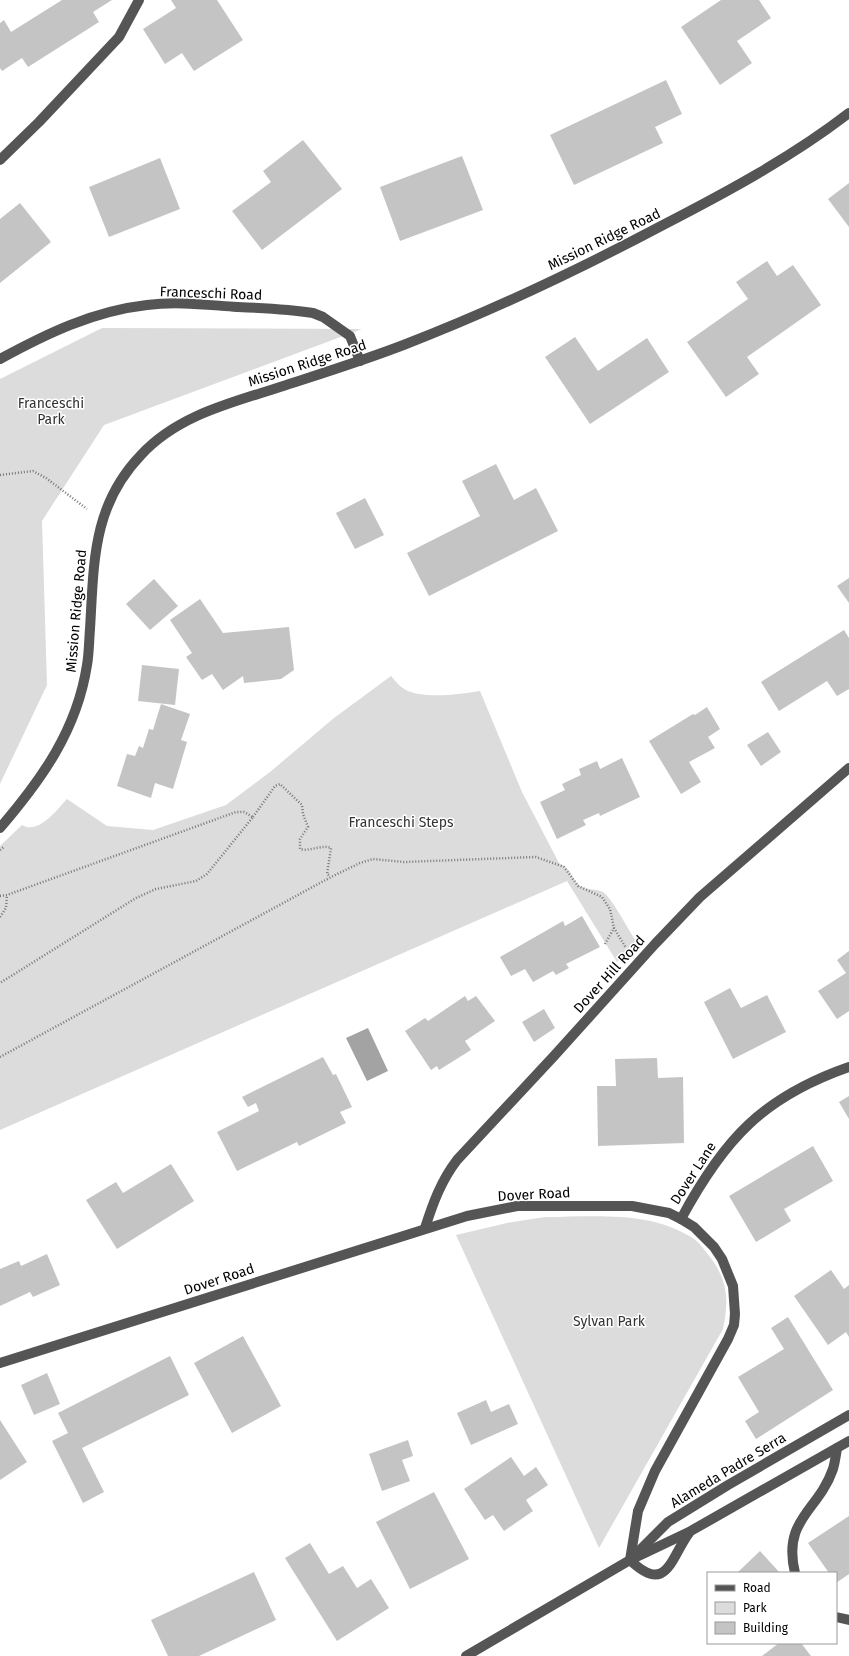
<svg xmlns="http://www.w3.org/2000/svg" width="849" height="1656" font-family="'Fira Sans',sans-serif">
	<style>
		.green { fill: #dcdcdc }
		.water { fill: #a3a3a3 }
		.building { fill: #c4c4c4 }
		.lines { fill: none; stroke-linecap: round; stroke-linejoin: round }
		.path { stroke: #777; stroke-width: 2.5; stroke-dasharray: 1 2; stroke-linecap: butt }
		.minor { stroke: #555; stroke-width: 10 }
		.labels { text-anchor: middle; stroke-width: 3; stroke-linejoin: round; paint-order: stroke }
		.street-label { font-size: 14px; fill: #000; stroke: #fff }
		.park-label { font-size: 14px; fill: #333; stroke: #fff }
	</style>
	<rect width="100%" height="100%" fill="#fff"/>
	<g class="green">
		<path d="M102 328 362 329 104 425 42 521 47 685 0 784V379Z"/>
		<path d="M391 676C396 682 401 688 408 691 427 699 461 694 480 691L522 792 559 863C573 870 570 876 579 885 586 891 595 888 603 892 612 898 629 931 636 941L617 962 567 881 0 1130V846L22 825C38 835 57 810 67 799L107 826 153 830 226 805 270 772 334 718Z"/>
		<path d="M545 1217C594 1217 651 1210 694 1239 700 1243 705 1251 710 1257 728 1281 729 1300 723 1329L599 1548 456 1235 507 1223Z"/>
	</g>
	<path class="water" d="M368 1028 388 1071 367 1081 346 1038Z"/>
	<g class="building">
		<path d="M62 0H112L93 12 99 22 28 67 22 58 2 71 0 68V23L4 20 11 32Z"/>
		<path d="M171 0H217L243 40 194 71 182 53 165 64 143 29 176 8Z"/>
		<path d="M721 0H759L771 18 737 41 752 63 720 85 681 27Z"/>
		<path d="M666 80 682 114 655 127 663 143 574 185 550 135Z"/>
		<path d="M303 140 342 189 262 250 232 211 271 182 263 171Z"/>
		<path d="M462 156 483 210 400 241 380 187Z"/>
		<path d="M160 158 180 209 109 237 89 187Z"/>
		<path d="M849 183V227L828 199Z"/>
		<path d="M20 203 51 242 0 283V219Z"/>
		<path d="M767 261 777 276 793 265 821 305 747 357 759 374 726 397 687 342 748 299 736 282Z"/>
		<path d="M575 337 598 371 647 338 669 372 590 424 545 357Z"/>
		<path d="M496 464 514 500 536 488 558 531 429 596 407 553 480 516 462 481Z"/>
		<path d="M365 498 384 535 355 549 336 513Z"/>
		<path d="M849 578V603L837 586Z"/>
		<path d="M154 579 178 606 150 630 126 604Z"/>
		<path d="M200 599 223 633 289 627 294 670 281 679 244 683 243 676 223 690 212 674 202 680 186 657 192 653 170 620Z"/>
		<path d="M844 630 849 638V689L837 696 827 681 779 711 761 682Z"/>
		<path d="M142 665 179 669 175 705 138 701Z"/>
		<path d="M161 704 190 714 181 740 187 742 173 789 155 783 151 798 117 786 127 754 135 756 139 746 143 748 149 729 153 730Z"/>
		<path d="M707 707 720 729 708 737 715 748 689 762 701 782 681 794 649 741 693 714 695 715Z"/>
		<path d="M768 732 781 752 761 766 747 745Z"/>
		<path d="M622 758 640 797 600 816 599 813 583 820 586 825 557 839 540 802 565 790 562 784 581 775 579 769 597 761 600 769Z"/>
		<path d="M582 916 600 947 566 964 569 968 556 975 553 971 533 982 525 969 511 976 500 957 563 921 565 926Z"/>
		<path d="M849 951V1011L837 1019 818 991 846 973 837 960Z"/>
		<path d="M730 988 741 1008 767 995 786 1032 733 1059 704 1002Z"/>
		<path d="M465 996 468 1001 476 996 495 1021 465 1041 471 1050 439 1070 437 1066 431 1070 405 1031 425 1018 428 1021Z"/>
		<path d="M544 1009 555 1028 534 1042 522 1022Z"/>
		<path d="M323 1057 333 1075 336 1074 352 1107 340 1112 346 1123 299 1146 297 1142 237 1171 217 1132 259 1111 256 1103 248 1107 242 1097Z"/>
		<path d="M657 1058 658 1078 683 1077 684 1143 598 1146 597 1086H616L615 1059Z"/>
		<path d="M849 1096V1119L839 1102Z"/>
		<path d="M813 1146 833 1181 784 1209 791 1221 756 1242 729 1196Z"/>
		<path d="M171 1164 194 1201 117 1249 86 1200 116 1182 123 1193Z"/>
		<path d="M47 1254 60 1285 33 1297 30 1292 0 1306V1269L19 1261 21 1266Z"/>
		<path d="M831 1270 844 1289 849 1285V1337L846 1332 828 1345 794 1296Z"/>
		<path d="M788 1317 833 1390 756 1439 745 1421 759 1412 738 1377 784 1349 771 1328Z"/>
		<path d="M243 1336 281 1406 232 1433 194 1363Z"/>
		<path d="M170 1356 189 1395 82 1448 104 1492 83 1503 52 1441 68 1433 58 1413Z"/>
		<path d="M47 1373 60 1404 34 1415 21 1385Z"/>
		<path d="M486 1400 491 1412 509 1404 518 1424 471 1445 457 1413Z"/>
		<path d="M0 1420 27 1462 0 1480Z"/>
		<path d="M408 1440 413 1456 402 1460 410 1481 382 1491 369 1454Z"/>
		<path d="M511 1457 524 1476 536 1467 548 1485 526 1500 533 1511 504 1531 493 1515 485 1520 464 1489Z"/>
		<path d="M434 1492 469 1559 410 1589 376 1522Z"/>
		<path d="M849 1516V1574L836 1583V1573H829L808 1543Z"/>
		<path d="M310 1543 329 1574 343 1566 357 1588 371 1579 389 1608 337 1641 285 1558Z"/>
		<path d="M760 1551 780 1573H737Z"/>
		<path d="M254 1572 276 1620 199 1656H168L151 1620Z"/>
		<path d="M779 1643H801L811 1656H762Z"/>
	</g>
	<g class="lines">
		<g class="path">
			<path d="M0 475 33 471 46 478 87 509"/>
			<path d="M253 817 275 786 280 784 302 805 303 814 308 827 300 839V849C309 852 323 844 331 848L327 874 330 876"/>
			<path d="M0 850 4 847"/>
			<path d="M0 896 7 895 236 812H244L253 817 207 874 196 881 156 889 136 898 0 983"/>
			<path d="M0 917 6 908 7 895"/>
			<path d="M605 944 614 928"/>
			<path d="M0 1057 331 877 360 863 373 859 404 862 536 857 564 867 578 886 602 897 610 909 614 928 626 948"/>
		</g>
		<g class="minor">
			<path d="M0 160 39 122 119 37 139 0"/>
			<path d="M0 359C46 334 93 311 147 305 177 301 207 305 237 307 262 308 288 309 313 313L323 317 350 336 360 361"/>
			<path d="M0 828C42 779 77 730 87 665 89 654 89 641 90 629 94 563 92 506 141 455 178 415 231 403 280 387 323 373 365 360 406 344 494 310 580 269 663 225 727 192 792 157 849 113"/>
			<path d="M681 1219C724 1139 763 1097 849 1067"/>
			<path d="M425 1228C433 1203 441 1181 457 1160L554 1056 655 944 700 897 849 768"/>
			<path d="M0 1363 467 1216 517 1206H632L669 1213 681 1219 694 1227 714 1247 722 1259 733 1286 735 1314 734 1325 728 1339 655 1471 638 1511 630 1560"/>
			<path d="M636 1554 668 1522 728 1485 849 1415"/>
			<path d="M630 1560C667 1596 671 1557 689 1533"/>
			<path d="M795 1573C782 1519 818 1512 833 1469 835 1462 836 1455 837 1448"/>
			<path d="M836 1617 849 1620"/>
			<path d="M466 1656 630 1560 689 1532 849 1441"/>
		</g>
	</g>
	<g class="labels">
		<g class="street-label">
			<text transform="translate(604 239) rotate(-26)" y="5">Mission Ridge Road</text>
			<text transform="translate(211 293) rotate(2)" y="5">Franceschi Road</text>
			<text transform="translate(307 363) rotate(-18)" y="5">Mission Ridge Road</text>
			<text transform="translate(76 611) rotate(-85)" y="5">Mission Ridge Road</text>
			<text transform="translate(609 974) rotate(-48)" y="5">Dover Hill Road</text>
			<text transform="translate(693 1173) rotate(-57)" y="5">Dover Lane</text>
			<text transform="translate(534 1194) rotate(-3)" y="5">Dover Road</text>
			<text transform="translate(219 1279) rotate(-18)" y="5">Dover Road</text>
			<text transform="translate(728 1470) rotate(-31)" y="5">Alameda Padre Serra</text>
		</g>
		<g class="park-label">
			<text x="51" y="408">Franceschi<tspan x="51" dy="16">Park</tspan></text>
			<text x="401" y="827">Franceschi Steps</text>
			<text x="609" y="1326">Sylvan Park</text>
		</g>
	</g>
	<rect x="707" y="1572" width="130" height="72" fill="#ffffff" stroke="#999999"/>
	<rect x="715" y="1585" width="20" height="6" fill="#555555" stroke="#999999"/>
	<text x="743" y="1592" font-size="12" fill="#000000">Road</text>
	<rect x="715" y="1602" width="20" height="12" fill="#dcdcdc" stroke="#999999"/>
	<text x="743" y="1612" font-size="12" fill="#000000">Park</text>
	<rect x="715" y="1622" width="20" height="12" fill="#c4c4c4" stroke="#999999"/>
	<text x="743" y="1632" font-size="12" fill="#000000">Building</text>
</svg>
